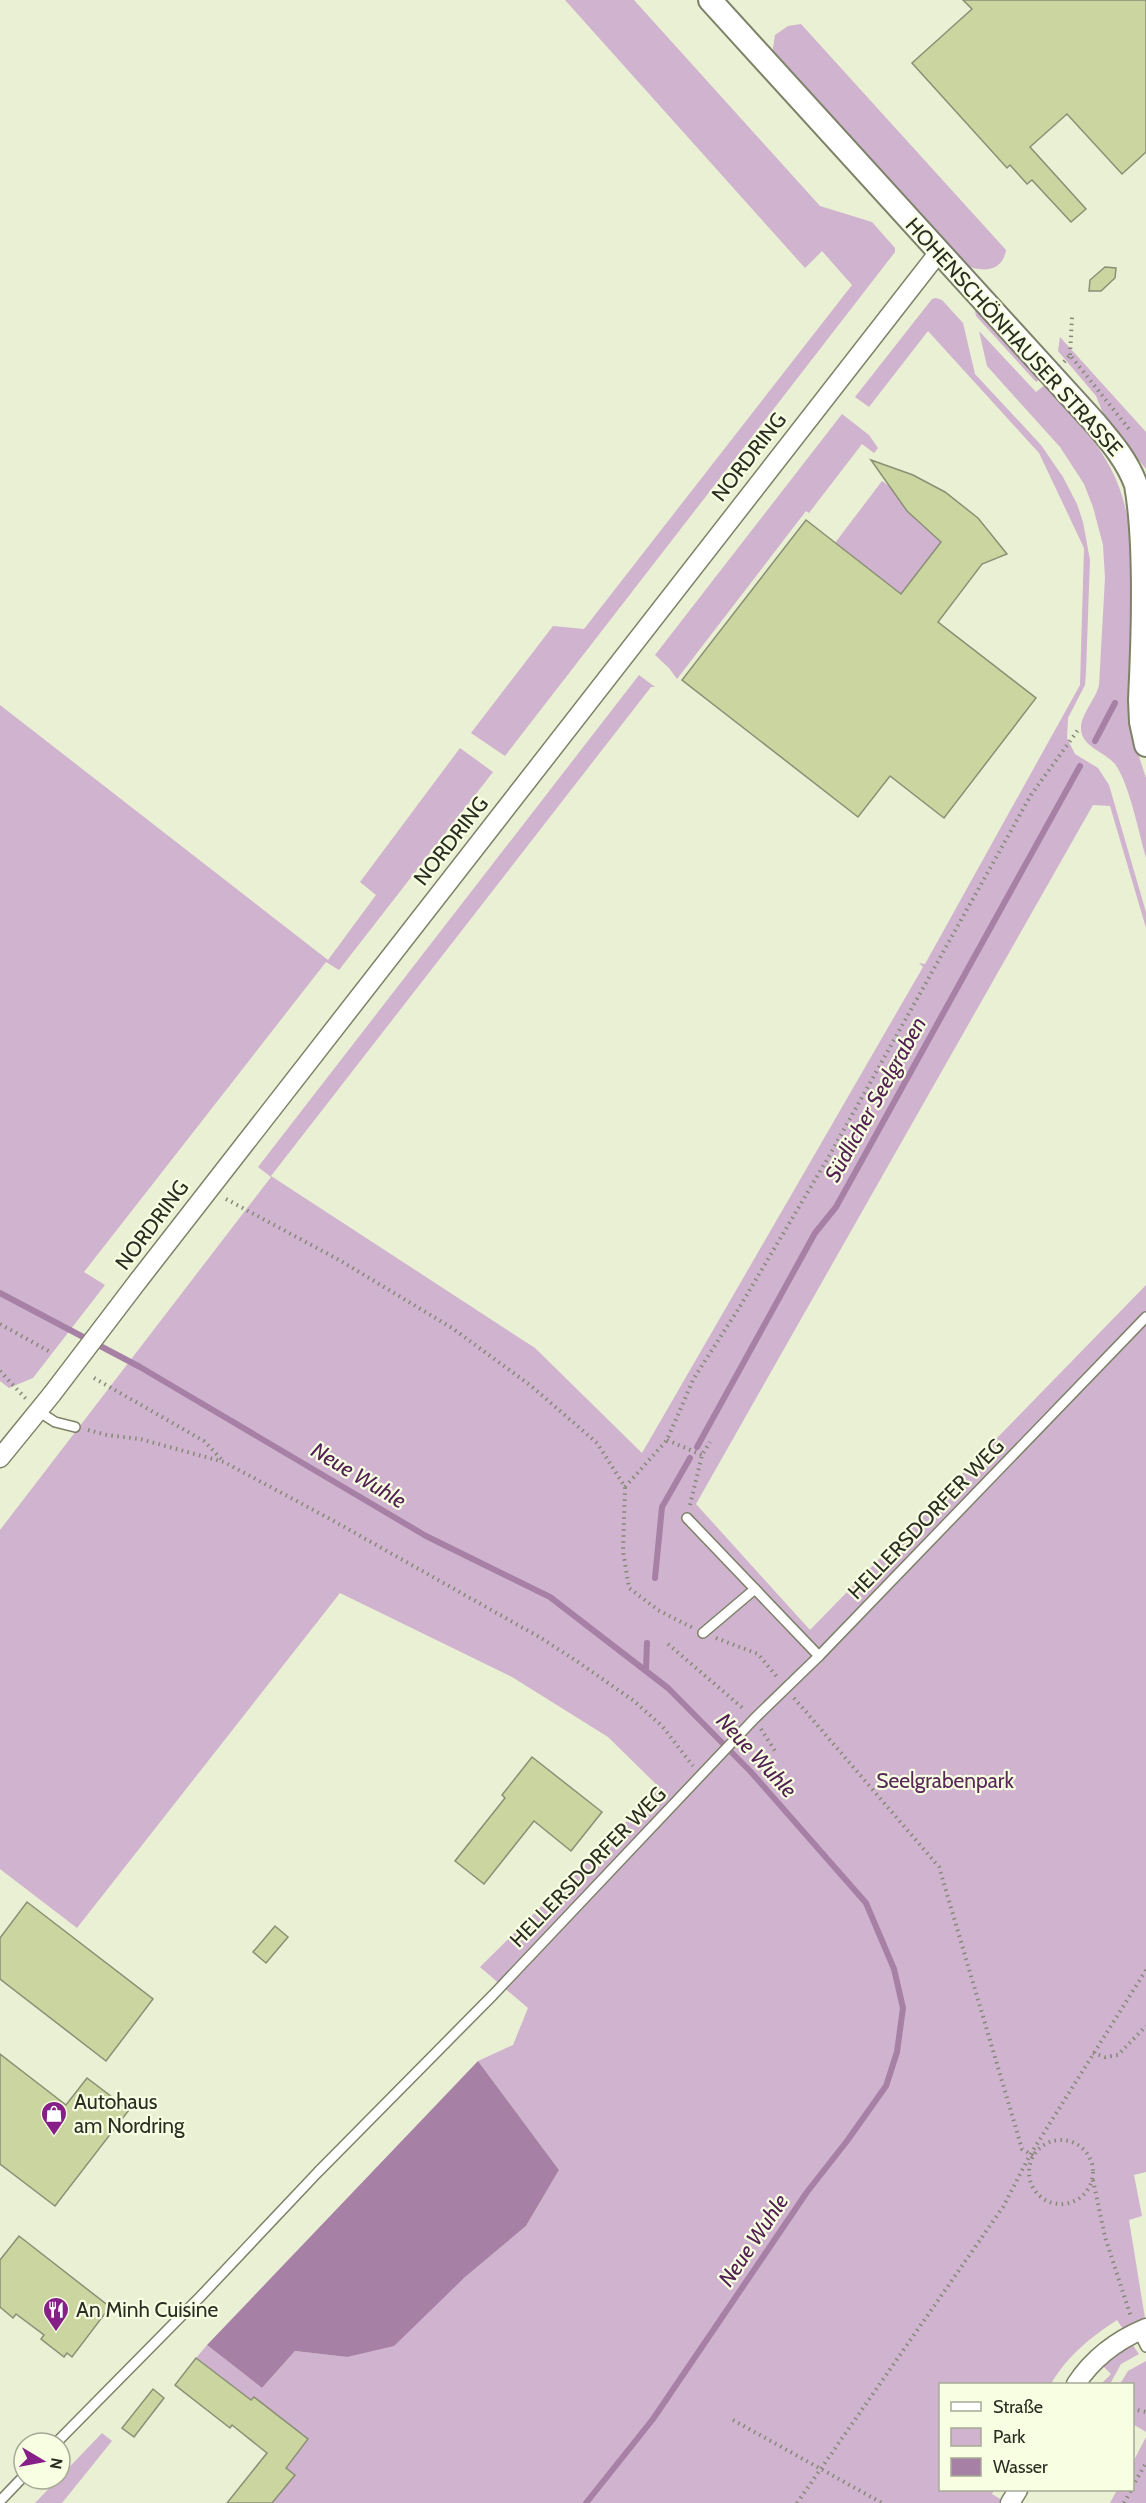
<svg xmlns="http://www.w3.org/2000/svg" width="1146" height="2503" font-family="Cabin,sans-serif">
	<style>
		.green { fill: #d0b3cf }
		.water { fill: #a780a5 }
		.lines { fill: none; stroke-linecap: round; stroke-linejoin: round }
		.stream { stroke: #a780a5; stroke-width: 6 }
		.building { fill: #cbd5a0; stroke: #8a8f75; stroke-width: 1.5 }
		.service-casing { stroke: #7d8268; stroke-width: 12 }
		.minor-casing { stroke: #7d8268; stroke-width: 21 }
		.tertiary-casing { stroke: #7d8268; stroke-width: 26 }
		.path { stroke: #858977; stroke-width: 4; stroke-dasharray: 1.5 4.5; stroke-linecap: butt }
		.service { stroke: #fff; stroke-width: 9 }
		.minor { stroke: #fff; stroke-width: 18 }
		.tertiary { stroke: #fff; stroke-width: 22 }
		.minor-bridge-casing { stroke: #7d8268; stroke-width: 21; stroke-linecap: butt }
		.minor-bridge { stroke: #fff; stroke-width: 18 }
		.labels { text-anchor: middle; stroke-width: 4.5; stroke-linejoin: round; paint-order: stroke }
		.street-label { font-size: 21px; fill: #2b2d23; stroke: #f7fee1 }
		.park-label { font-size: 21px; fill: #592859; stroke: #f7fee1 }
		.poi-label { font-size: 21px; fill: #2b2d23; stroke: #f7fee1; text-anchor: start }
		.water-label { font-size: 22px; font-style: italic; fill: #522152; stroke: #f7fee1 }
	</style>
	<rect width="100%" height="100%" fill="#eaf0d4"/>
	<g class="green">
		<path d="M565 0H634L820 206 872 222 895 248V252L505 756 471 733 553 626 584 629 852 285 822 251 805 268Z"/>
		<path d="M801 24 1006 250C1002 273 982 272 964 265L772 54 775 35 788 26Z"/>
		<path d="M936 298 942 300 963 323 975 374 1041 445 1063 477 1077 504 1083 522 1090 560 1086 672 1085 685 1068 718 1067 738 1075 754 1098 768 1109 785 1146 912V928L1110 806 1093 805 696 1504 810 1630 1146 1285V2172L1134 2175 1142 2216 1129 2220 1145 2318 1123 2329 1117 2320C1091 2337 1067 2356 1051 2384H940V2490H994L992 2494 1002 2500 1000 2503H272L294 2475 286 2468 254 2397 251 2400 196 2358 207 2345 262 2388 295 2351 347 2357 464 2278 526 2226 559 2170 478 2061 513 2045 528 2008 480 1967 660 1788 608 1737 512 1677 340 1593 77 1928 0 1869V1530L271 1177 258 1167 639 675 655 687H651L271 1176 535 1348 642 1453 923 967 919 963 925 964 1080 685 1084 548 1039 453 928 331 869 407 855 397 932 299Z"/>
		<path d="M974 306 1041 378 1036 382 976 316Z"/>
		<path d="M979 331 1036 392 1046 384C1069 410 1093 436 1110 467 1136 516 1133 570 1134 623 1135 664 1135 706 1136 747L1146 778V858C1139 833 1129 783 1115 764 1104 751 1081 747 1081 728 1081 714 1096 699 1099 685L1105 578 1103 545 1093 507 1084 484 1060 447 987 366Z"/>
		<path d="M1060 337 1146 432V469L1105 418 1096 396 1058 351Z"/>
		<path d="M842 414 869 435 878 448 874 453 862 444 809 513 806 511 677 679 669 668 655 655Z"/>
		<path d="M882 481 889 486 917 521 941 542 901 594 835 543Z"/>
		<path d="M0 705 328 960 376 895 360 882 460 748 493 772 339 970 326 962 84 1272 105 1285 33 1378 9 1388 0 1381Z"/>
		<path d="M1132 2344 1139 2354 1121 2364 1110 2384H1101L1111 2374 1103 2366Z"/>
		<path d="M1146 2361V2432L1133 2424 1132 2384H1120L1128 2371Z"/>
		<path d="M102 2433 112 2441 62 2503H35Z"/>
		<path d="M1146 2437V2503H1110L1117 2490H1132L1133 2462Z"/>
	</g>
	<path class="water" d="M478 2061 559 2170 526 2226 464 2278 394 2346 347 2357 295 2351 262 2388 207 2345Z"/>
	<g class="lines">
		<g class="stream">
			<path d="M1095 741 1115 703"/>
			<path d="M0 1293 140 1367 426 1536 550 1597 668 1688 751 1772 866 1903 894 1969 903 2008 897 2052 886 2086 847 2141 807 2192 653 2419 586 2503"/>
			<path d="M697 1447 815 1233 836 1207 1080 766"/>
			<path d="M655 1578 662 1507 690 1458"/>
			<path d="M646 1669 647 1643"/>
		</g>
	</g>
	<g class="building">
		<path d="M963 0H1146V152L1122 174 1067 114 1030 147 1086 209 1071 222 1032 180 1027 184 1010 165 1007 168 912 63 972 9Z"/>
		<path d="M1105 267 1116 268 1115 278 1101 291H1089L1090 280Z"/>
		<path d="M871 460 913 475 945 492 978 518 1007 554 982 564 938 622 1036 698 944 818 890 776 858 817 682 680 806 520 901 594 941 542 907 511Z"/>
		<path d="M532 1757 602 1812 571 1851 534 1821 484 1884 455 1861 505 1798 502 1795Z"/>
		<path d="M27 1902 153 1999 106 2061 0 1979V1938Z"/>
		<path d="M275 1926 288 1937 266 1963 253 1952Z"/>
		<path d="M0 2054 66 2105 87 2078 129 2110 55 2206 0 2164Z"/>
		<path d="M19 2236 110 2307 72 2357 67 2353 64 2357 41 2339 44 2335 16 2314 13 2318 0 2307V2260Z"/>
		<path d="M196 2358 251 2400 254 2397 308 2439 286 2468 295 2475 272 2503H227L267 2453 232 2425 230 2428 175 2385Z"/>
		<path d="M153 2389 164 2398 134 2437 122 2428Z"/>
	</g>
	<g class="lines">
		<defs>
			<g id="service">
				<path d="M38 1411 55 1422 75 1427"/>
				<path d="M687 1518 819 1656"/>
				<path d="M703 1633 755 1589"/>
				<path d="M1138 2331 1146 2347"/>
				<path d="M56 2443 200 2297 318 2172 493 1995 755 1718 819 1656 1146 1317"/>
				<path d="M0 2501 24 2476"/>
			</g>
			<g id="minor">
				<path d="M138 1281 939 252"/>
				<path d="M0 1458 52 1394"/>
				<path d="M1076 2384C1093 2358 1117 2340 1146 2328"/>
				<path d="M1010 2503 1018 2490"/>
			</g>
			<path id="tertiary" d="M710 0 1096 424C1112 443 1128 462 1136 485 1146 541 1143 640 1140 700L1141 722 1146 745"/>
		</defs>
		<use href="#service" class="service-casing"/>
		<use href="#minor" class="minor-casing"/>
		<use href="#tertiary" class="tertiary-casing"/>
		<g class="path">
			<path d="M1070 355 1072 317"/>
			<path d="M1064 362 1070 355 1129 429"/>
			<path d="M226 1199 341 1261 452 1328 530 1385 597 1443 625 1487 623 1551 629 1588 658 1610 693 1628"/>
			<path d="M0 1324 52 1353"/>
			<path d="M0 1371 27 1400"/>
			<path d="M94 1378 204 1441 224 1462"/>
			<path d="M88 1430 107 1435 140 1439 224 1462 332 1520 541 1638 578 1662 634 1701 662 1726 693 1766"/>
			<path d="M667 1440 702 1455"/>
			<path d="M625 1487 667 1440 694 1378 739 1308 828 1158 1031 795 1078 730"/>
			<path d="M690 1505 702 1455 710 1442"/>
			<path d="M716 1638 758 1654 778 1678"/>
			<path d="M668 1644 745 1710"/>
			<path d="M794 1698 939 1867 1022 2149 1034 2156"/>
			<path d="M761 1729 775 1751"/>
			<path d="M1093 2053 1105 2057 1118 2055 1146 2026"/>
			<circle cx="1061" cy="2172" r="32"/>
			<path d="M1093 2180 1105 2237 1131 2317"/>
			<path d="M1132 2409 1146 2412"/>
			<path d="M733 2420 882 2503"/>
			<path d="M1132 2487 1146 2463"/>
			<path d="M797 2503 1003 2207 1030 2155 1146 1970"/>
			<path d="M1124 2503 1131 2490"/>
		</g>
		<use href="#service" class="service"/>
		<use href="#minor" class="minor"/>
		<use href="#tertiary" class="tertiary"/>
		<defs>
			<path id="minor-bridge" d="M52 1394 138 1281"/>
		</defs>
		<use href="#minor-bridge" class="minor-bridge-casing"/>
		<use href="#minor-bridge" class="minor-bridge"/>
	</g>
	<defs>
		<symbol id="shop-pin" viewBox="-11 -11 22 30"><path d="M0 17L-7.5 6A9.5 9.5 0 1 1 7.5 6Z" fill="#862088" stroke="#f7fee1"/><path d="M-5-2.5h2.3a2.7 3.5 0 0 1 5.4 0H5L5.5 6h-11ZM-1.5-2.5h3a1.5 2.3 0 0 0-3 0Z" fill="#fff"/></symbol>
		<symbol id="restaurant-pin" viewBox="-11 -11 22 30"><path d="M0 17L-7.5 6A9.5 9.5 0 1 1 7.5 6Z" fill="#862088" stroke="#f7fee1"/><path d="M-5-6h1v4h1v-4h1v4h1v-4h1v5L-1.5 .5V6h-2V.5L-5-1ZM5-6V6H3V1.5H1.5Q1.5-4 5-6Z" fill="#fff"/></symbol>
	</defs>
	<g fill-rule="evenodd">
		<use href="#shop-pin" x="39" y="2099" width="30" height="40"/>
		<use href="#restaurant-pin" x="41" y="2295" width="30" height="40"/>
	</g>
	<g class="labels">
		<g class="street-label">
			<text transform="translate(1014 337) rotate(48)" y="7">HOHENSCHÖNHAUSER STRASSE</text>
			<text transform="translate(749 457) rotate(-52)" y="7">NORDRING</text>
			<text transform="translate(451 841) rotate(-52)" y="7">NORDRING</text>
			<text transform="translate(152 1225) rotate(-53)" y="7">NORDRING</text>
			<text transform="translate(926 1519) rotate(-46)" y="7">HELLERSDORFER WEG</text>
			<text transform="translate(588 1867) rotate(-46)" y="7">HELLERSDORFER WEG</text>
		</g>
		<g class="park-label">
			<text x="945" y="1788">Seelgrabenpark</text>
		</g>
		<g class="poi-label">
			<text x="74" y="2109">Autohaus<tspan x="74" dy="24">am Nordring</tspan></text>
			<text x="76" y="2317">An Minh Cuisine</text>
		</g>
		<g class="water-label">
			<text transform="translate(875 1099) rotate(-61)" y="8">Südlicher Seelgraben</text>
			<text transform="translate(359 1475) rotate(31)" y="8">Neue Wuhle</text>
			<text transform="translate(757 1755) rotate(47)" y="8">Neue Wuhle</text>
			<text transform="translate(753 2240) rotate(-56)" y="8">Neue Wuhle</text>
		</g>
	</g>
	<rect x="939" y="2383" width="195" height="108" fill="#f7fee1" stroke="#a5aa95" stroke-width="1.5"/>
	<rect x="951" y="2402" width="30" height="9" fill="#ffffff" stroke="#a5aa95" stroke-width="1.5"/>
	<text x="993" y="2413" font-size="18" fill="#2b2d23">Straße</text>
	<rect x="951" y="2428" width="30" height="18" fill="#d0b3cf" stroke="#a5aa95" stroke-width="1.5"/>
	<text x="993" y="2443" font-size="18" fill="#2b2d23">Park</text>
	<rect x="951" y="2458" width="30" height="18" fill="#a780a5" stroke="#a5aa95" stroke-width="1.5"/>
	<text x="993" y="2473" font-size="18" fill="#2b2d23">Wasser</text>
	<g transform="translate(42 2461) rotate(100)"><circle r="28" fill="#f7fee1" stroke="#a5aa95" stroke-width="1.5"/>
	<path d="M0-4.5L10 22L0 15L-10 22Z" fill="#862088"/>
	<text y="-9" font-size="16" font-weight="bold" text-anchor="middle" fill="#2b2d23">N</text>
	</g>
</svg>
